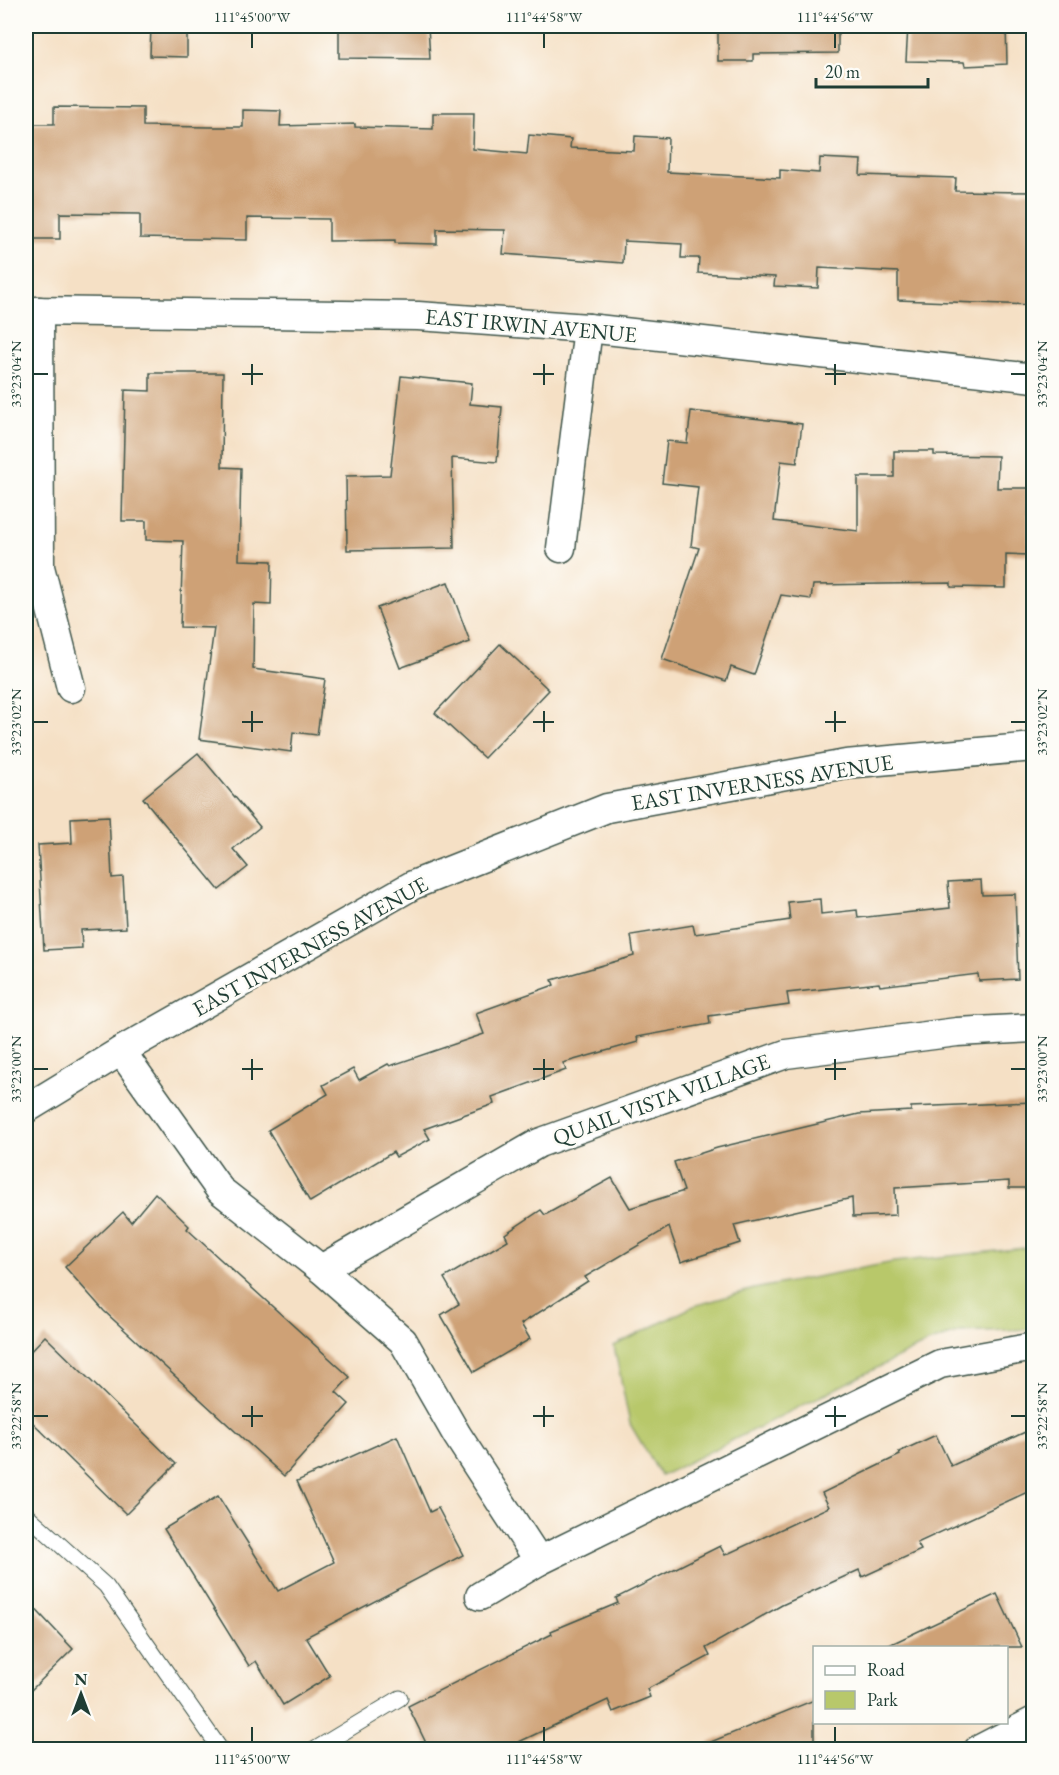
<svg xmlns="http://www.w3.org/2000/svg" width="1059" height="1775" font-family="'EB Garamond',serif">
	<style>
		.green { fill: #b8c86b; stroke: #6c8250; stroke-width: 1.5 }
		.building { fill: #cea176 }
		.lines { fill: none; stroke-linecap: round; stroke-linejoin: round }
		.service-casing { stroke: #3f554a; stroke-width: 17 }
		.minor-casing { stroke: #3f554a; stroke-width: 31 }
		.service { stroke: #fff; stroke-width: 15 }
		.minor { stroke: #fff; stroke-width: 28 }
		.ticks { fill: none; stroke: #1f3d34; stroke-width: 2 }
		.labels { text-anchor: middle; stroke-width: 5; stroke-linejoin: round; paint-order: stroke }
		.street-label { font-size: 22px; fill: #1f3d34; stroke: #fdfcf7 }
		.neatline { fill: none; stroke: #1f3d34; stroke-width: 2 }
		.ticks-label { font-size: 15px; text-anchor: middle; fill: #1f3d34 }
	</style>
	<rect width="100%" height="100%" fill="#fdfcf7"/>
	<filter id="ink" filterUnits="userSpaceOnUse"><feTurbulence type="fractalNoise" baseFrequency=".0167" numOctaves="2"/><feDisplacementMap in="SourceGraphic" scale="12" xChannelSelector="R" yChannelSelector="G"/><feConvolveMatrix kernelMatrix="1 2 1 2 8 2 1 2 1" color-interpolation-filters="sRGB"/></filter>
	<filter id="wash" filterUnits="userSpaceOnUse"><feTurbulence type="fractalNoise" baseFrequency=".008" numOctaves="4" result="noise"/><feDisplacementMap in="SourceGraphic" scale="24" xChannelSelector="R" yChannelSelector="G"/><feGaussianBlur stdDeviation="1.35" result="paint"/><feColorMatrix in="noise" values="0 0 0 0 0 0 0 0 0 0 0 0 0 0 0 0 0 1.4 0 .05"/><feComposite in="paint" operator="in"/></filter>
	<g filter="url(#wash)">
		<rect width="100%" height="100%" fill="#f5e0c5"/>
		<path class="green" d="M1033 1247V1329L960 1332 925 1344 661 1476 630 1424 614 1346 694 1306 754 1289 894 1262Z"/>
		<g id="blocks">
			<g class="building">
				<path d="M151 26H187V57L150 56Z"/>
				<path d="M339 26H428L430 59 339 58Z"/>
				<path d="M718 26H838V53L753 54V61H718Z"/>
				<path d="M908 26H1006L1007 64 965 66 964 62 906 61Z"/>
				<path d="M54 107 143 108V126L210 127H243V110L281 111 280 126 355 124V127L433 129V113H474L473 149 527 154 529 135 571 139 570 148 634 151 635 136 668 138 667 172 780 178V170L819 173 820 158 861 160 860 175 956 178 955 191 1034 192V305L898 300V272L819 268 818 288 774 286 775 277 698 273 699 258H681L682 244 624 241 623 263 503 254 505 230 437 229V244L395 243V240L329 241V219L247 218V240L140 238V214L60 213V239H26V124H54Z"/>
				<path d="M150 373H223L222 467 241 468 239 560 272 561 271 605 254 604 253 669 325 679 317 735 293 732 291 752 199 739 214 628 180 627 183 541 146 540V521H122L125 390 150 391Z"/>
				<path d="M401 376 472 383 470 404 502 407 497 462 452 458 454 548 347 550 346 476 390 475Z"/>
				<path d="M691 411 802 424 797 463 781 461 774 521 858 531V477H894V451H934V455L998 456 997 488H1029L1028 555 1006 554V588L951 587V583L813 585 811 599 781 595 754 675 731 667 726 681 662 659 699 548 691 546 698 487 662 483 667 441 687 443Z"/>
				<path d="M448 582 470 642 400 668 377 608Z"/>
				<path d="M500 644 549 690 484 758 435 713Z"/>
				<path d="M198 753 260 827 233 849 248 867 219 890 143 798Z"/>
				<path d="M109 816 112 878 123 877 126 928 81 930 82 948 44 950 38 845 72 843 71 818Z"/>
				<path d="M981 880 982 895 1015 894 1018 979 979 981 978 974 880 986 879 983 787 993 789 1005 709 1016 710 1024 637 1037 638 1042 563 1063 566 1070 492 1097 494 1104 424 1129 430 1139 396 1157 393 1152 310 1202 268 1130 328 1094 323 1085 353 1069 359 1080 388 1064 390 1066 484 1034 476 1013 554 985 552 980 634 956 631 935 693 925 695 934 790 920 788 902 820 899 821 914 857 910 858 918 950 908 948 882Z"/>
				<path d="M1034 1102V1188H1009V1181L895 1188 896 1215 853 1217 852 1198 734 1225 740 1243 681 1262 669 1227 585 1277 588 1281 521 1324 530 1339 474 1372 441 1315 459 1304 444 1278 508 1240 505 1234 541 1210 545 1215 612 1178 630 1208 684 1191 674 1162 717 1148 859 1114 911 1111V1107Z"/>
				<path d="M155 1193 189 1226 187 1229 350 1377 336 1392 349 1404 284 1476 104 1311 65 1267 123 1212 131 1222Z"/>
				<path d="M45 1336 176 1464 126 1514 26 1416V1356Z"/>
				<path d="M1034 1428V1489L917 1543 921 1550 862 1577 859 1570 782 1605 706 1648 710 1656 647 1689 650 1697 613 1712 608 1700 504 1749H429L408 1706 552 1634 551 1631 618 1603 616 1598 720 1546 725 1555 829 1507 822 1493 900 1455 899 1452 936 1435 951 1466Z"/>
				<path d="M397 1436 430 1512 438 1508 463 1555 306 1637 330 1676 283 1705 256 1661 249 1666 164 1529 218 1496 278 1591 334 1562 297 1481Z"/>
				<path d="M997 1594 1022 1647H885Z"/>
				<path d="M26 1599 73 1649 26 1695Z"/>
				<path d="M814 1700V1749H696V1748Z"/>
			</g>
		</g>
	</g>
	<g filter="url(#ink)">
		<use href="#blocks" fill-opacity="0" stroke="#3f554a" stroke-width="1.5"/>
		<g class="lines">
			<defs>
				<g id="service">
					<path d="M26 1514 106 1586 221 1750"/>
					<path d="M314 1750 400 1698"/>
				</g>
				<g id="minor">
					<path d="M26 311 418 316 588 328 1034 378"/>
					<path d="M39 311 40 567 71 688"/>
					<path d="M561 548 588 328"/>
					<path d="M121 1051 220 1190 321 1269 403 1341 457 1435 539 1561"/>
					<path d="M26 1109 121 1051 413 885 607 808 846 764 1034 747"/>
					<path d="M321 1269 539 1143 786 1054 957 1032 1034 1028"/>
					<path d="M480 1596 539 1561 940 1364 1034 1347"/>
					<path d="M978 1750 1034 1721"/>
				</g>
			</defs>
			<use href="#service" class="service-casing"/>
			<use href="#minor" class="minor-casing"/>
			<use href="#service" class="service"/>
			<use href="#minor" class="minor"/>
		</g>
	</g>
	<path class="ticks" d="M252 33V48M544 33V48M835 33V48M252 364V385M544 364V385M835 364V385M33 374H48M242 374H263M533 374H554M825 374H846M1011 374H1026M252 711V732M544 711V732M835 711V732M33 722H48M242 722H263M533 722H554M825 722H846M1011 722H1026M252 1059V1080M544 1059V1080M835 1059V1080M33 1069H48M242 1069H263M533 1069H554M825 1069H846M1011 1069H1026M252 1406V1427M544 1406V1427M835 1406V1427M33 1416H48M242 1416H263M533 1416H554M825 1416H846M1011 1416H1026M252 1727V1742M544 1727V1742M835 1727V1742"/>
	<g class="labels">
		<g class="street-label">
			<text transform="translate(531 325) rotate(5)" y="8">EAST IRWIN AVENUE</text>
			<text transform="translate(762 782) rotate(-9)" y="8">EAST INVERNESS AVENUE</text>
			<text transform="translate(310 946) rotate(-29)" y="8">EAST INVERNESS AVENUE</text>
			<text transform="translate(661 1099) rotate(-20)" y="8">QUAIL VISTA VILLAGE</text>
		</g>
	</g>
	<rect width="1059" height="1775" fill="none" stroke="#fdfcf7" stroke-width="66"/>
	<rect x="813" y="1646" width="195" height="78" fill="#fdfcf7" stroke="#a4b0a9" stroke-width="1.5"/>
	<rect x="825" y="1666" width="30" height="9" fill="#ffffff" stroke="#a4b0a9" stroke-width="1.5"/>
	<text x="867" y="1676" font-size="18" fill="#1f3d34">Road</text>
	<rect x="825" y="1691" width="30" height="18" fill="#b8c86b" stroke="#a4b0a9" stroke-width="1.5"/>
	<text x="867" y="1706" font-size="18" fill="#1f3d34">Park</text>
	<g transform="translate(81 1694)" stroke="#fdfcf7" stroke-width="4.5" paint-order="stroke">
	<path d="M0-4.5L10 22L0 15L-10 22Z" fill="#1f3d34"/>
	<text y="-9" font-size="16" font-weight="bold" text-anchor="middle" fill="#1f3d34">N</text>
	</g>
	<path d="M816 78v9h112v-9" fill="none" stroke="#1f3d34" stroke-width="3"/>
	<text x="825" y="78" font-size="18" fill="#1f3d34" stroke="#fdfcf7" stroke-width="4.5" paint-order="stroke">20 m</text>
	<rect x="33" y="33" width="993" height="1709" class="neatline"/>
	<g class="ticks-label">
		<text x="252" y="22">111°45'00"W</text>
		<text x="544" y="22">111°44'58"W</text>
		<text x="835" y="22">111°44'56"W</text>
		<text transform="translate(16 374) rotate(-90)" y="5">33°23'04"N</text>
		<text transform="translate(1042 374) rotate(-90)" y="5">33°23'04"N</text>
		<text transform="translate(16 722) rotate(-90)" y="5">33°23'02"N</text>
		<text transform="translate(1042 722) rotate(-90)" y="5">33°23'02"N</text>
		<text transform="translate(16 1069) rotate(-90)" y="5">33°23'00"N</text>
		<text transform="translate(1042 1069) rotate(-90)" y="5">33°23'00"N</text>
		<text transform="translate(16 1416) rotate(-90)" y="5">33°22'58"N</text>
		<text transform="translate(1042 1416) rotate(-90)" y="5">33°22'58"N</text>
		<text x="252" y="1764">111°45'00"W</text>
		<text x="544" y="1764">111°44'58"W</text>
		<text x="835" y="1764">111°44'56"W</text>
	</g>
</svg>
